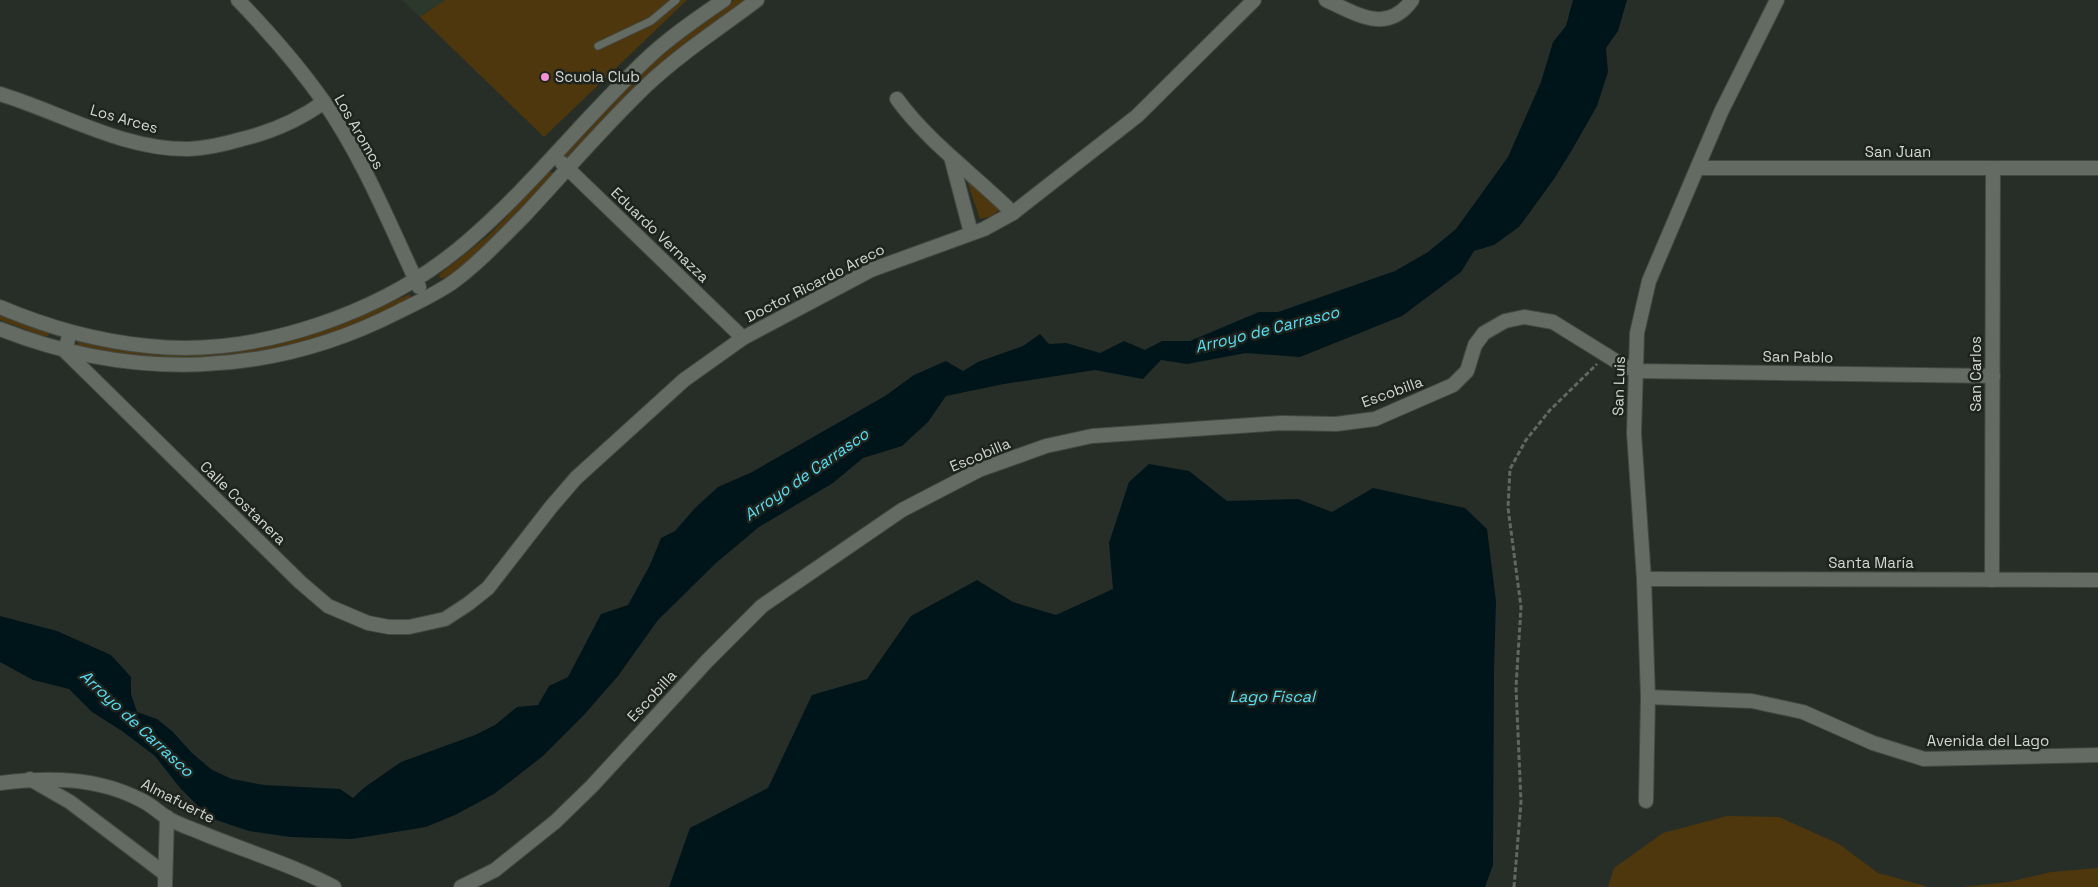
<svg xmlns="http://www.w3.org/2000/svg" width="2098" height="887" font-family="'Space Grotesk',sans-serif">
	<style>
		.built { fill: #2d382d }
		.green { fill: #4e370d }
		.water { fill: #00151a }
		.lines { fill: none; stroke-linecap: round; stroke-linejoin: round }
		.service-casing { stroke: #434843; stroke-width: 9 }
		.minor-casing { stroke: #434843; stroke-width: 16 }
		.path { stroke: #616761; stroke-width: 3; stroke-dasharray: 5 2.5; stroke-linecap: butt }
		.service { stroke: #646b63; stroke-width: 7 }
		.minor { stroke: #646b63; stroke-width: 14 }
		.poi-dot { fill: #f391d6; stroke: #1e241d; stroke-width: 2 }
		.labels { text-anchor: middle; stroke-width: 5; stroke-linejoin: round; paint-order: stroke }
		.poi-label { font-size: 15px; fill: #d3d7d3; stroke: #1e241d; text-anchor: start }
		.street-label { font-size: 15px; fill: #d3d7d3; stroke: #1e241d }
		.water-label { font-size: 16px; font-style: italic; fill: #57e1f7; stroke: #1e241d }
	</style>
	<rect width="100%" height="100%" fill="#272e27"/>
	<path class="built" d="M402 0H445L420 17Z"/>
	<g class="green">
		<path d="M445 0H687L544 137 420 17Z"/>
		<path d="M734 0H747L569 159 564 156 648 67 692 30Z"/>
		<path d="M549 172 554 173V176C523 213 484 252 445 278H440L439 275 441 273 489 235Z"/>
		<path d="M966 178 1000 209 992 216 980 219Z"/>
		<path d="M410 294 411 299C396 306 381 315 366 321 295 350 214 364 137 356 117 354 97 349 77 345L79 339 179 351 362 315Z"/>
		<path d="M0 311 48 330 49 335 46 337 0 320Z"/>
		<path d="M1727 816 1779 817 1839 844 1878 873 1929 887H1608L1614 868 1663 833Z"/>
		<path d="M2098 868V887H1961L2009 882 2051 872Z"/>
	</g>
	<g class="water">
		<path d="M1573 0H1627L1618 31 1606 48 1608 72 1597 106 1572 150 1554 179 1519 227 1494 245 1474 251 1461 272 1402 316 1300 357 1246 353 1187 364 1161 360 1143 379 1095 370 1004 384 946 396 928 422 902 446 863 458 833 483 759 527 716 563 658 620 618 676 584 715 543 756 494 794 455 815 426 827 352 839 290 837 249 831 210 818 180 788 155 756 122 731 92 712 69 689 33 680 0 662V616L57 631 111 655 131 677V694L137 712 157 719 173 732 192 753 212 770 232 779 264 785 340 789 353 798 365 787 401 762 475 735 495 725 517 707 538 705 549 686 568 677 601 614 628 605 650 565 661 538 675 531 695 508 718 487 752 472 885 396 914 375 946 361 963 371 978 362 1023 346 1040 334 1049 344 1066 343 1100 353 1124 341 1145 350 1162 341H1190L1259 312H1278L1395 271 1428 252 1456 229 1508 157 1541 82 1553 42 1566 26Z"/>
		<path d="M1149 464 1189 471 1227 501 1298 499 1332 512 1373 488 1465 508 1487 529 1496 601 1494 673 1493 865 1485 887H669L690 828 768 788 812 695 867 679 911 616 977 580 1013 602 1056 615 1113 589 1109 543 1129 482Z"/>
	</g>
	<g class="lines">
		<defs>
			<path id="service" d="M598 46 651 21 676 0"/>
			<g id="minor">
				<path d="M238 0C269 32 298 65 324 102 363 158 390 225 419 287"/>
				<path d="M1326 0C1357 14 1387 35 1412 0"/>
				<path d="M0 94C62 113 123 150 189 149 207 148 225 144 242 139 271 132 299 120 324 102"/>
				<path d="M897 99C929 143 975 175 1013 213"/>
				<path d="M951 157 971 233"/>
				<path d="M562 163 743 338"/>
				<path d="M1699 168H2098"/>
				<path d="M0 307C47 327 97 341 148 346 257 358 387 312 469 240 535 183 588 113 652 54 674 34 699 17 724 0"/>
				<path d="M0 329C132 381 271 377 398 312 416 303 436 294 453 282 479 263 502 238 525 215 565 172 604 126 647 85 681 53 720 28 757 0"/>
				<path d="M70 332 65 351 300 582 328 606 368 623 389 627H409L445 619 468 604 488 588 551 507 576 478 684 380 743 338 871 270 984 229 1013 213 1137 116 1254 0"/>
				<path d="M1644 579 2098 580"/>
				<path d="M1992 580 1993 168"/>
				<path d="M1648 697 1752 701 1803 712 1873 743 1924 759 2098 755"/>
				<path d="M30 779 70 802 164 873"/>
				<path d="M0 783C48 777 97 777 141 800 150 804 157 811 166 817 175 823 187 827 197 831 242 850 291 864 334 887"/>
				<path d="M1646 801 1648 697 1644 579 1634 433 1637 333 1649 281 1721 112 1777 0"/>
				<path d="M165 887 167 817"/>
				<path d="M461 887 495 870 555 822 592 786 707 661 762 606 902 510 979 470 1046 446 1092 436 1281 423 1336 424 1375 419 1453 385 1467 371 1475 345 1484 333 1505 321 1524 317 1553 322 1619 363 1636 371 1993 376"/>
			</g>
		</defs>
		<use href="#service" class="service-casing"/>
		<use href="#minor" class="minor-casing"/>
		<path class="path" d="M1514 887 1521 802 1516 687 1521 607 1508 508 1510 469 1526 440 1550 410 1597 364"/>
		<use href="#service" class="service"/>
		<use href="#minor" class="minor"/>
	</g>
	<circle class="poi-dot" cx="545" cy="77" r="5"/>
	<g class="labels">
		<g class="poi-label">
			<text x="555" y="82">Scuola Club</text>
		</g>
		<g class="street-label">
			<text transform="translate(124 119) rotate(16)" y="5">Los Arces</text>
			<text transform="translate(359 132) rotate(60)" y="5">Los Aromos</text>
			<text x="1898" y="157">San Juan</text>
			<text transform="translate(660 235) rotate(44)" y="5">Eduardo Vernazza</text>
			<text transform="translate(815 283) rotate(-27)" y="5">Doctor Ricardo Areco</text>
			<text transform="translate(1798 357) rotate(1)" y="5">San Pablo</text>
			<text transform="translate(1976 374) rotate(-90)" y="5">San Carlos</text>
			<text transform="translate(1619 386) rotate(-88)" y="5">San Luis</text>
			<text transform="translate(1392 392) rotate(-20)" y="5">Escobilla</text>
			<text transform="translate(980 455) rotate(-23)" y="5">Escobilla</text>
			<text transform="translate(243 503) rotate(44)" y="5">Calle Costanera</text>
			<text x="1871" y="568">Santa María</text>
			<text transform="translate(652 696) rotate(-47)" y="5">Escobilla</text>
			<text x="1988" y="746">Avenida del Lago</text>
			<text transform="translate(178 801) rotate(27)" y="5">Almafuerte</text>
		</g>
		<g class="water-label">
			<text transform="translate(1267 329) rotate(-14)" y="6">Arroyo de Carrasco</text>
			<text transform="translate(806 474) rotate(-35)" y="6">Arroyo de Carrasco</text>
			<text x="1272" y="702">Lago Fiscal</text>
			<text transform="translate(137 723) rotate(43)" y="6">Arroyo de Carrasco</text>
		</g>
	</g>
</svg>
